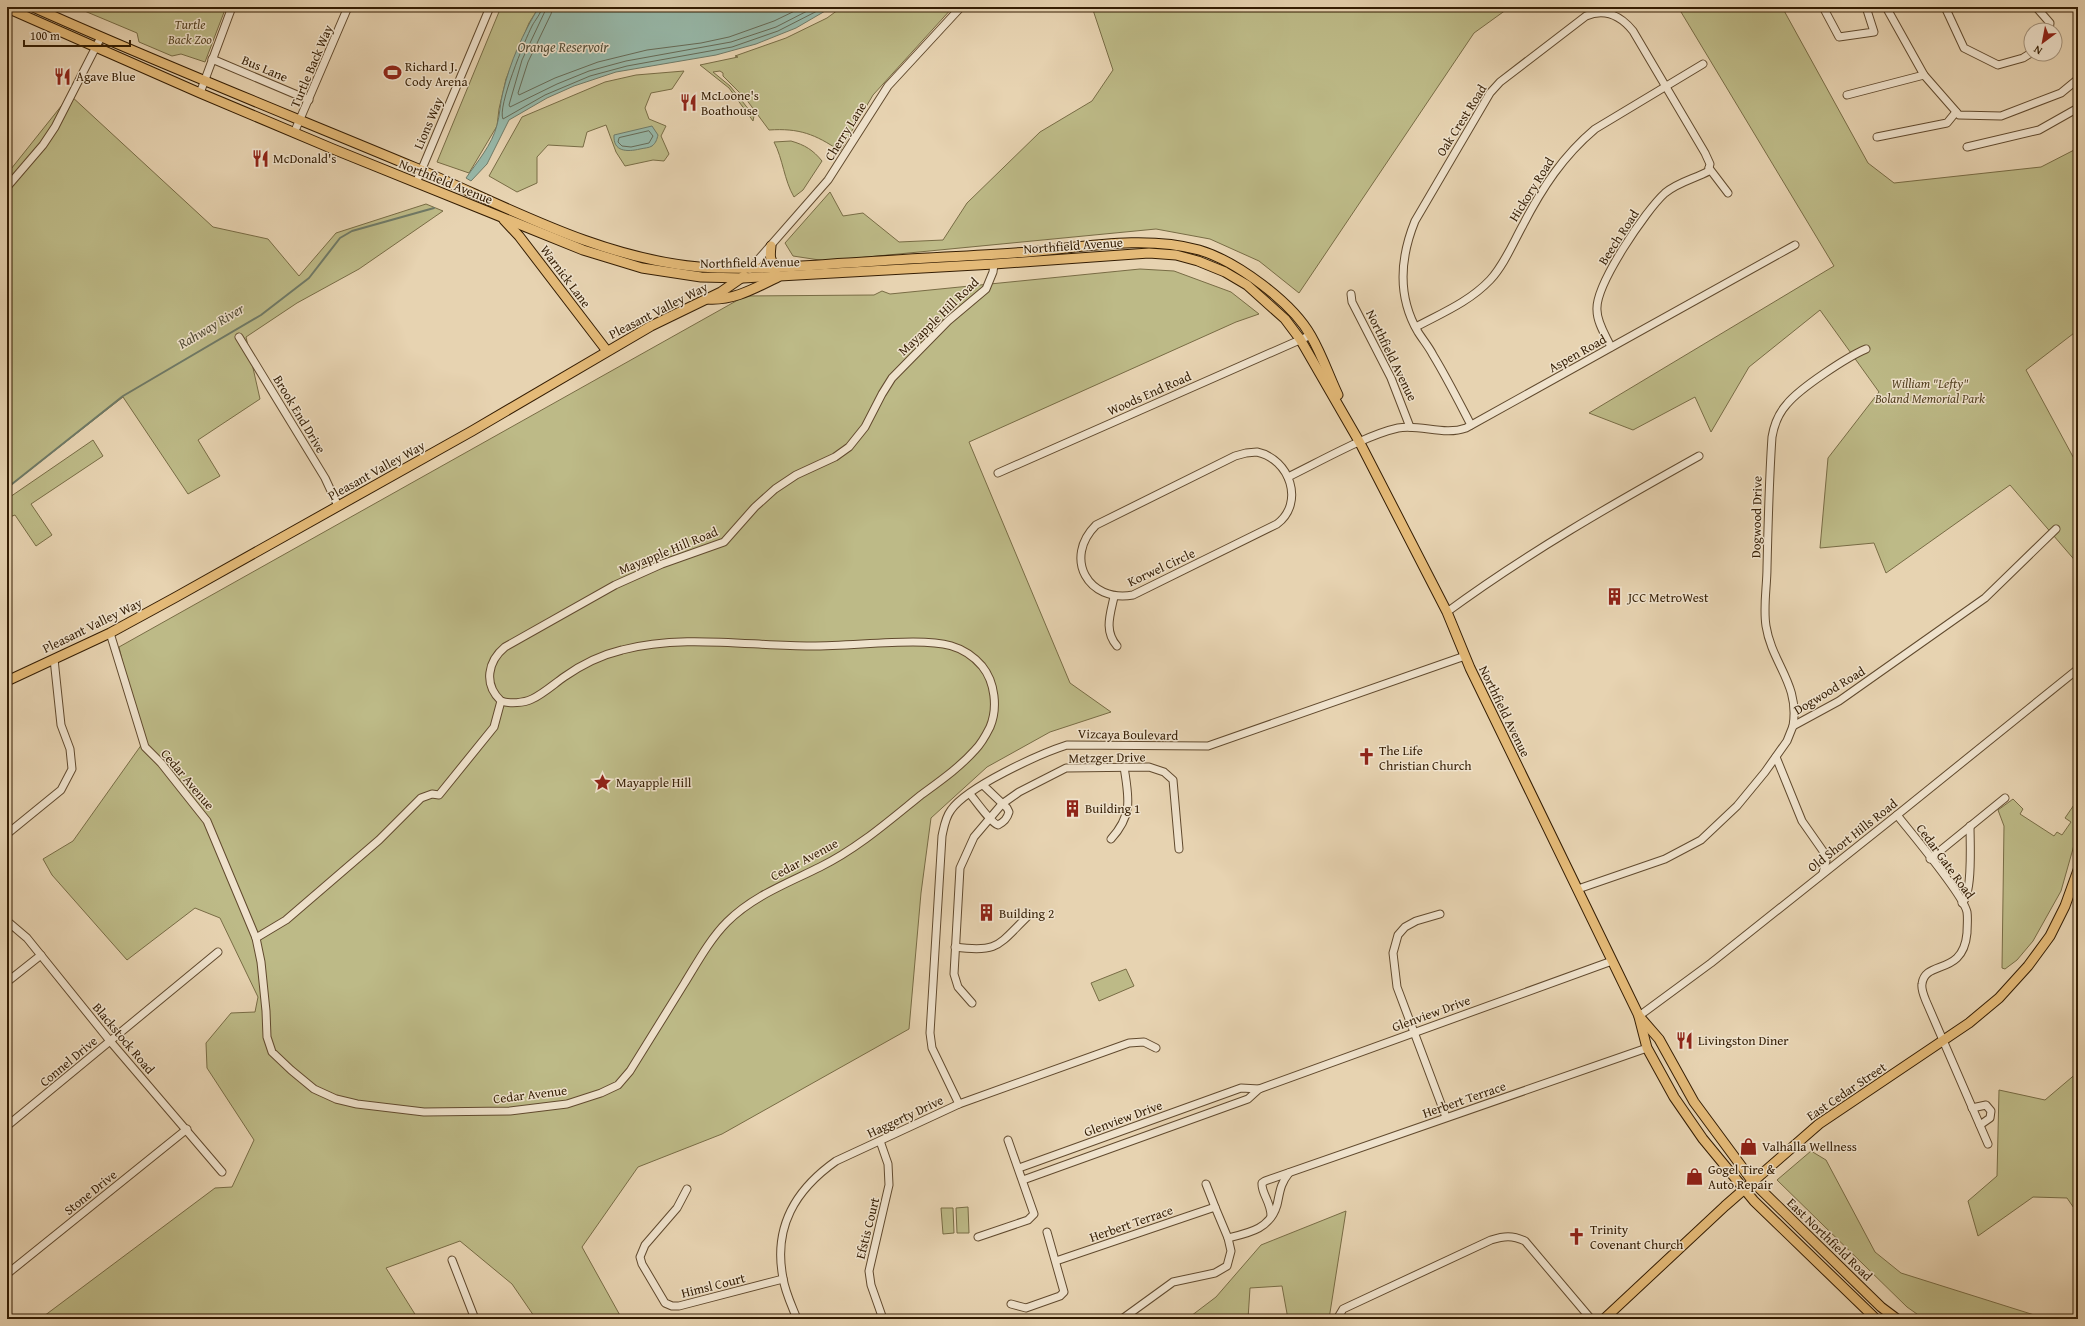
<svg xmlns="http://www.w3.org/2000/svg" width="2085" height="1326" font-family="'Gentium Book Plus',serif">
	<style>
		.green { fill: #bdba87; stroke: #786c45 }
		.water { fill: #97b8a9; stroke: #6f7a67 }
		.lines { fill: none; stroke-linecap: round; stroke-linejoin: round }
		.shore { stroke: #666a56; stroke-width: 1 }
		.stream { stroke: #6f7a67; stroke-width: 2 }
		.minor-casing { stroke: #614a2e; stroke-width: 9 }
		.major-casing { stroke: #341d03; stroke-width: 11 }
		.minor { stroke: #efe2cc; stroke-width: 7 }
		.major { stroke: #e4ba78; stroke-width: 9 }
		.labels { text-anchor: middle; stroke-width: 3; stroke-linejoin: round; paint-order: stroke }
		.park-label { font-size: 13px; font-style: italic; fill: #564424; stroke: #efe2cc }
		.street-label { font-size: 13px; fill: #341d03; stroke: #efe2cc }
		.poi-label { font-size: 13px; fill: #341d03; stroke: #efe2cc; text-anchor: start }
		.water-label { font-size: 14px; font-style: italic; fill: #524c35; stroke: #efe2cc }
	</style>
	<rect width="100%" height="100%" fill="#e7d3b1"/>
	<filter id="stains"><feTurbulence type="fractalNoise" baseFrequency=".005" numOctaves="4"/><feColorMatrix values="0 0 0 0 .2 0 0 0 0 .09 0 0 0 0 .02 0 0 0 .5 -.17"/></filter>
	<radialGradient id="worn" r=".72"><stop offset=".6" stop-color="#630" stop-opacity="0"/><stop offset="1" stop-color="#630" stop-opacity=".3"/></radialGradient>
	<g class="green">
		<path d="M75 7H226L205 62 181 54 172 56 139 42 137 33Z"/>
		<path d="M501 7H539L529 23 506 79 499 109 497 126 469 173 437 162Z"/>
		<path d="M842 7H953L873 95 840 151C815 134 799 128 769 130L746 99 723 76V73L720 71 713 72 730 86 754 116 753 121 729 88 700 65 738 57 735 56 786 38 827 18Z"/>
		<path d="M1092 7H1510L1474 33 1299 293 1259 261 1210 239 1156 229 826 261 793 256 785 243 830 192 843 216 863 213 899 242 943 240 967 203 1040 132 1092 101 1113 70Z"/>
		<path d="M1678 7H1782L1868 163 1894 183 2041 167 2078 148V330L2026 370 2078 466V564L2010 485 1886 573 1874 543 1820 548 1828 458 1879 392 1820 310 1749 367 1711 432 1695 397 1633 430 1589 413 1834 266Z"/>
		<path d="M684 71 672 89 651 93 645 108 649 119 666 126 661 136 669 154 664 161 653 160 625 166 616 152 606 125 587 132 583 147 548 145 537 157V183L517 192 489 176 522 117 605 82 636 75Z"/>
		<path d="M70 95 213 227 268 239 299 276 336 233 426 204 443 211 359 269 297 303 246 337 260 399 198 440 220 476 188 494 123 397 7 488V174Z"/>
		<path d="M791 141C805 145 813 150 822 161L803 190 794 197C784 180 783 159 774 142Z"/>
		<path d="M1140 269 1174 271 1231 292 1259 314 1236 322 969 442 1070 683 1111 712 1050 732 987 767 931 818 921 893 909 1029 722 1134 638 1167 582 1247 622 1319H536L512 1284 460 1241 386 1268 418 1319H40L215 1188 232 1187 254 1140 207 1068 206 1043 231 1013 255 1012 258 997 220 918 195 908 127 960 52 875 43 859 73 841 142 744 119 647 745 296 874 295 882 291 890 294Z"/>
		<path d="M93 440 103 456 31 504 52 535 36 546 15 515 7 518V499Z"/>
		<path d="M2013 799 2023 809 2020 814 2054 836 2057 832 2062 835 2071 822 2065 818 2078 799V831L2061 891 2033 941 2017 960 2005 969 2002 968 2004 826 1998 810Z"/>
		<path d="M1126 969 1134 986 1099 1001 1091 983Z"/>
		<path d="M2078 1072V1214L2067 1198 2033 1197 1978 1236 1968 1201 1997 1176 1999 1090 2045 1100Z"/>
		<path d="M1811 1151 1826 1160 1875 1252 1901 1273 2047 1319H1924L1907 1307 1777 1180Z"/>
		<path d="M968 1207 969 1233H957L956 1208Z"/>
		<path d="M941 1208H953L954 1233 943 1234Z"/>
		<path d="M1346 1211 1329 1319H1288L1282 1286 1250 1288 1248 1319H1187L1216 1297 1261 1245Z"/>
	</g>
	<g class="water">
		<path d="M539 7H832L796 28 756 44 716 55 616 72 574 86 547 98 509 120 487 164 471 181 466 178C477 162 492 145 497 125 500 115 500 103 503 92 510 62 523 33 539 7Z"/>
		<path d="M652 126 658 135C657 139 656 143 652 146 649 148 644 148 640 149 627 152 613 152 614 135Z"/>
	</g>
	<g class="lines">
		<g class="shore">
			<path d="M542 7C541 14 535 20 532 26 525 40 497 107 503 119L545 95 590 76 627 66 732 47 778 31 825 7"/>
			<path d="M547 7 522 60 509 105 510 107 557 84 589 71 626 61 731 42 776 27 815 7"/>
			<path d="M553 7 551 14 528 62 518 93 519 95 555 78 598 62 647 50 701 43 729 37 774 21 803 7"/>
			<path d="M649 131 653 136 649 143 631 147 622 146 618 142 619 138Z"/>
		</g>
		<path class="stream" d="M7 488 123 396 261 315 309 278 340 238 352 231 434 208"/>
		<defs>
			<g id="minor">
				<path d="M1823 7 1839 37 1874 32 1866 7"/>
				<path d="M1886 7 1924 75 1959 115 2001 116 2061 93 2078 79"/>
				<path d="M1945 7 1964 48 1998 65 2023 58 2031 53"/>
				<path d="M2036 7 2050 23 2049 30"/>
				<path d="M212 59 309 100"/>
				<path d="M200 93 232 7"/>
				<path d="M1847 95 1924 75"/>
				<path d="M294 133 348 7"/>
				<path d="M1877 137 1947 123 1956 112"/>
				<path d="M1967 147 2039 130 2078 108"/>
				<path d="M416 183 490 7"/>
				<path d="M7 187 43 145 55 127 101 37"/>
				<path d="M750 269 828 180 888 86 961 7"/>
				<path d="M1351 294 1352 302 1391 378 1410 427"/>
				<path d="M1416 327C1442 313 1469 302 1490 280 1504 265 1513 243 1523 225 1542 188 1563 156 1595 129L1703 64"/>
				<path d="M239 337 325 478 338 506"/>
				<path d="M1611 347C1606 336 1597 323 1597 310 1595 285 1646 210 1665 193 1678 182 1694 179 1709 171V168"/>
				<path d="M1471 425C1459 402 1447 378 1433 355 1429 347 1423 340 1418 332 1397 296 1400 258 1415 221L1490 93 1500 82 1586 16C1605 8 1621 16 1633 31L1705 153 1710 164 1709 168 1728 193"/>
				<path d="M1257 452C1290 459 1305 503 1277 524L1133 595C1088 603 1063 558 1096 525L1235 456 1246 453Z"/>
				<path d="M998 473 1311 335"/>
				<path d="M1288 477C1319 462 1366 435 1398 428 1421 424 1444 436 1466 428L1795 245"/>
				<path d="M1114 597C1110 615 1104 631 1117 646"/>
				<path d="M1447 612C1527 553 1613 504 1699 456"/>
				<path d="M110 633 145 747 161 763 207 821 256 938 261 962 266 1011 267 1037 272 1052 291 1070 314 1089 336 1099 357 1104 424 1112 510 1111 567 1104 601 1093 618 1085 630 1071C648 1042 666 1013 684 984 697 963 710 939 727 922 753 896 788 883 820 867 857 849 890 820 921 795 940 781 960 767 975 750 981 744 986 735 990 727 998 708 995 682 982 666 963 644 941 642 913 642 879 642 845 646 811 646 748 646 683 634 622 650 601 655 581 665 564 677 554 684 543 694 532 699 524 703 510 704 501 701"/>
				<path d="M1793 726C1800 684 1772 664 1766 626 1763 607 1767 586 1767 568 1768 524 1769 481 1772 437 1774 425 1778 414 1787 404 1800 388 1847 357 1866 349"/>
				<path d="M1776 757 1802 821 1823 851 1826 861 1823 873"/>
				<path d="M970 794C976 801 991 823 998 825 1004 822 1007 819 1009 812L1007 808 983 785"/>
				<path d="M1897 815C1911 833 1963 894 1967 912 1968 919 1967 927 1967 933 1963 977 1925 959 1922 984 1921 989 1924 996 1926 1001L1988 1144"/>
				<path d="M7 834 61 790 72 769 70 749 61 725 54 659"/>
				<path d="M1111 839C1133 815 1129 798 1124 767"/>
				<path d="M1930 859 2005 798"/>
				<path d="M1578 889 1665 859 1701 840 1737 806 1765 772 1787 741 1793 726 1839 701 1985 598 2056 529"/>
				<path d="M1962 903C1973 895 1970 841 1970 826"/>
				<path d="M1440 914 1416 921 1405 927 1398 935 1393 953 1397 987 1446 1117"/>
				<path d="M7 921 27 938 110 1041 222 1172"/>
				<path d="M256 938 286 920 379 840 421 798 432 794 439 795 494 727 501 701C483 684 488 661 505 647L615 585 662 564 724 542 755 507 775 489 796 475 835 457 849 447 865 427 882 394 892 378 948 321 986 289 993 272 994 264"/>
				<path d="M955 947C999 953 998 945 1028 916"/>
				<path d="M7 982 41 955"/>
				<path d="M972 1003 958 987 954 974 960 868 974 837 1002 804 1019 792 1066 768 1149 767 1164 772 1173 780 1179 849"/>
				<path d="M1639 1016 1711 963 1897 815 2078 669"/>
				<path d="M959 1104 932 1048 930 1033 942 836C944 827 945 818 951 810 967 787 1039 754 1067 745L1208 746 1465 656"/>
				<path d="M1972 1108 1986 1105 1991 1111 1990 1118 1980 1125"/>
				<path d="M7 1126 218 952"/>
				<path d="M880 1141 888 1164 889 1185 869 1271 871 1285 883 1319"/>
				<path d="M1019 1168 1241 1088 1259 1089"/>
				<path d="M1023 1180 1248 1099 1259 1089 1612 961"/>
				<path d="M1206 1184 1215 1207"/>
				<path d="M687 1189 677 1208 645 1245 640 1257 642 1264 665 1303 672 1306H679L783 1279"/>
				<path d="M1271 1216C1271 1202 1261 1193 1262 1183L1265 1181 1647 1048"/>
				<path d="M978 1237 1028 1220 1034 1214 1008 1140"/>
				<path d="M452 1260 475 1319"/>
				<path d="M1056 1261 1215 1207 1228 1238C1249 1233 1270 1229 1277 1205 1280 1192 1280 1184 1289 1173"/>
				<path d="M7 1274 187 1129"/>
				<path d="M1011 1304 1026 1308 1060 1296 1064 1292 1047 1232"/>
				<path d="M797 1319C792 1306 785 1292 783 1278 773 1227 795 1190 836 1161L959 1104 1129 1043 1144 1042 1156 1048"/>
				<path d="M1122 1319 1173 1282 1215 1273 1227 1266 1231 1251 1228 1238"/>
				<path d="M1337 1319 1343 1309 1491 1240C1504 1236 1512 1235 1525 1241L1591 1319"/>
			</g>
			<g id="major">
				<path d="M33 7C160 64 289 115 416 168 508 207 598 258 699 267 754 271 809 265 864 262 919 258 974 256 1028 252 1084 247 1145 235 1199 250 1236 261 1292 302 1311 336 1322 355 1329 376 1338 395"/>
				<path d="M7 8 200 93 333 149 583 250 642 268 701 277 743 278 994 264 1149 253 1176 255 1198 261 1225 272 1247 285 1285 319 1300 339 1360 443 1447 612 1470 668 1639 1016 1659 1039 1694 1102 1753 1182 1881 1307 1897 1319"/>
				<path d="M504 220 519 236 607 351"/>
				<path d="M771 246C770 255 769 261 777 268"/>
				<path d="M707 299C734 301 755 288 778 277"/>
				<path d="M7 681 110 633 176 597 472 431 651 326 721 292 744 276"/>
				<path d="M1639 1017 1647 1048 1674 1097 1703 1139 1754 1201 1876 1319"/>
				<path d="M1604 1319 1725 1206 1819 1124 1969 1023 1999 998 2028 966 2050 936 2065 906 2078 870"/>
			</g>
		</defs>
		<use href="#minor" class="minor-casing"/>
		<use href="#major" class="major-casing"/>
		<use href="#minor" class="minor"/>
		<use href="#major" class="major"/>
	</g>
	<defs>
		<symbol id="stadium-bare" viewBox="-9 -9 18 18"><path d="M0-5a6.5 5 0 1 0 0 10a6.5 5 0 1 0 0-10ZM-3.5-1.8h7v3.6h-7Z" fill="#8f2418" stroke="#efe2cc" stroke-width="2.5" paint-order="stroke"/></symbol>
		<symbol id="restaurant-bare" viewBox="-9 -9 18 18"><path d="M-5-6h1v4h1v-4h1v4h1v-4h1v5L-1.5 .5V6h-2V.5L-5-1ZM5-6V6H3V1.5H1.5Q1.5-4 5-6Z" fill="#8f2418" stroke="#efe2cc" stroke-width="2.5" paint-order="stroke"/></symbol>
		<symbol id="building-bare" viewBox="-9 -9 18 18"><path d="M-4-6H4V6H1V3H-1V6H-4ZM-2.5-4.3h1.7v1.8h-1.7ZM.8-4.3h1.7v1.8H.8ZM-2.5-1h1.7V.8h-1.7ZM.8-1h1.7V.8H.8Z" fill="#8f2418" stroke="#efe2cc" stroke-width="2.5" paint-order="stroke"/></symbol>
		<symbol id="church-bare" viewBox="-9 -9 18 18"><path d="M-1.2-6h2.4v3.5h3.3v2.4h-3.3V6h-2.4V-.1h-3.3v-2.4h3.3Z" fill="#8f2418" stroke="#efe2cc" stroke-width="2.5" paint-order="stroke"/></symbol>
		<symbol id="sight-bare" viewBox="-9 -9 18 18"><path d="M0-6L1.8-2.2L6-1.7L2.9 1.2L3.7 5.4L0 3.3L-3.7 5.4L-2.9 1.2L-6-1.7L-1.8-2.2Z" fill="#8f2418" stroke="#efe2cc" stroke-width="2.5" paint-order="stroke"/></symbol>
		<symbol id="shop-bare" viewBox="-9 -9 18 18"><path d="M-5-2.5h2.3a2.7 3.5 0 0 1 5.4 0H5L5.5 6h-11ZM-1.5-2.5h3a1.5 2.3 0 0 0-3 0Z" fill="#8f2418" stroke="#efe2cc" stroke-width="2.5" paint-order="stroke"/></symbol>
	</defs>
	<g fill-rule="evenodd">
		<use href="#stadium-bare" x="380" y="60" width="25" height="25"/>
		<use href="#restaurant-bare" x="50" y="64" width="25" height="25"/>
		<use href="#restaurant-bare" x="676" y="90" width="25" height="25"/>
		<use href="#restaurant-bare" x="248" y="146" width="25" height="25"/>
		<use href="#building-bare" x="1602" y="584" width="25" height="25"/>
		<use href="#church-bare" x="1354" y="744" width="25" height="25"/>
		<use href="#sight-bare" x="590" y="770" width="25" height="25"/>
		<use href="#building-bare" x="1060" y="796" width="25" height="25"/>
		<use href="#building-bare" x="974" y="900" width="25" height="25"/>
		<use href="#restaurant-bare" x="1672" y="1028" width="25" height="25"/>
		<use href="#shop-bare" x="1736" y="1134" width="25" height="25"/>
		<use href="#shop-bare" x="1682" y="1164" width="25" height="25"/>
		<use href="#church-bare" x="1564" y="1224" width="25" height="25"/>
	</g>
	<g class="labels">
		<g class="park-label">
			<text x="190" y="29">Turtle<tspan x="190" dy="15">Back Zoo</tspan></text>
			<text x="1930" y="388">William "Lefty"<tspan x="1930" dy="15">Boland Memorial Park</tspan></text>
		</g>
		<g class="street-label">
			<text transform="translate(311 66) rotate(-67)" y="5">Turtle Back Way</text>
			<text transform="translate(265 68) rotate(23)" y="5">Bus Lane</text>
			<text transform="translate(1461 120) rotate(-58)" y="5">Oak Crest Road</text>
			<text transform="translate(428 123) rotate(-67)" y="5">Lions Way</text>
			<text transform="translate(845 131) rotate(-58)" y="5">Cherry Lane</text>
			<text transform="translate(446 181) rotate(22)" y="5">Northfield Avenue</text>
			<text transform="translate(1531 189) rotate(-58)" y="5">Hickory Road</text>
			<text transform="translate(1618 237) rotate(-57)" y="5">Beech Road</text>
			<text transform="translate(1073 245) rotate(-4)" y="5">Northfield Avenue</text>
			<text transform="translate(750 262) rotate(-1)" y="5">Northfield Avenue</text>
			<text transform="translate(566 276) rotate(53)" y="5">Warnick Lane</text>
			<text transform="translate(658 310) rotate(-27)" y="5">Pleasant Valley Way</text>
			<text transform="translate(938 316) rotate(-44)" y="5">Mayapple Hill Road</text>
			<text transform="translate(1577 353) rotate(-29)" y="5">Aspen Road</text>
			<text transform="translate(1392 355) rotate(64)" y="5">Northfield Avenue</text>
			<text transform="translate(1149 393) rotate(-24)" y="5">Woods End Road</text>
			<text transform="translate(300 414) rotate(59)" y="5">Brook End Drive</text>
			<text transform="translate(376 470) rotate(-29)" y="5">Pleasant Valley Way</text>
			<text transform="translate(1756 517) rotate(-89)" y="5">Dogwood Drive</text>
			<text transform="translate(668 550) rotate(-22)" y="5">Mayapple Hill Road</text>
			<text transform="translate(1161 567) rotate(-25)" y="5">Korwel Circle</text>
			<text transform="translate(92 625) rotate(-26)" y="5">Pleasant Valley Way</text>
			<text transform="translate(1829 690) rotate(-31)" y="5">Dogwood Road</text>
			<text transform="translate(1505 711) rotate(64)" y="5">Northfield Avenue</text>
			<text transform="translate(1128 734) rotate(1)" y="5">Vizcaya Boulevard</text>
			<text transform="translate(1107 757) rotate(-1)" y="5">Metzger Drive</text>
			<text transform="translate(188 779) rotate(50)" y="5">Cedar Avenue</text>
			<text transform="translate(1852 835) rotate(-38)" y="5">Old Short Hills Road</text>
			<text transform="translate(804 859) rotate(-28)" y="5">Cedar Avenue</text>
			<text transform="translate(1946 861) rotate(54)" y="5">Cedar Gate Road</text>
			<text transform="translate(1431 1013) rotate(-20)" y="5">Glenview Drive</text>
			<text transform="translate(124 1038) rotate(50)" y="5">Blackstock Road</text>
			<text transform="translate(68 1061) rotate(-40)" y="5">Connel Drive</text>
			<text transform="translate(1846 1091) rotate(-34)" y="5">East Cedar Street</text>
			<text transform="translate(530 1094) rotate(-7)" y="5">Cedar Avenue</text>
			<text transform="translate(1464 1099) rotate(-19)" y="5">Herbert Terrace</text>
			<text transform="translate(905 1116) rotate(-25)" y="5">Haggerty Drive</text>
			<text transform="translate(1123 1118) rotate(-20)" y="5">Glenview Drive</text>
			<text transform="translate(90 1192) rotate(-39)" y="5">Stone Drive</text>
			<text transform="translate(1131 1223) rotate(-19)" y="5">Herbert Terrace</text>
			<text transform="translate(867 1228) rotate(-76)" y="5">Efstis Court</text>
			<text transform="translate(1830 1239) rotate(44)" y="5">East Northfield Road</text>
			<text transform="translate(713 1285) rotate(-14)" y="5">Himsl Court</text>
		</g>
		<g class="poi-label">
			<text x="405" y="71">Richard J.<tspan x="405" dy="15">Cody Arena</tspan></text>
			<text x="76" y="81">Agave Blue</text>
			<text x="701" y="100">McLoone's<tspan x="701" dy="15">Boathouse</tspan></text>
			<text x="273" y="163">McDonald's</text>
			<text x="1628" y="602">JCC MetroWest</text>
			<text x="1379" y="755">The Life<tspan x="1379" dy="15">Christian Church</tspan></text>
			<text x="616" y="787">Mayapple Hill</text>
			<text x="1085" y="813">Building 1</text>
			<text x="999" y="918">Building 2</text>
			<text x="1698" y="1045">Livingston Diner</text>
			<text x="1762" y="1151">Valhalla Wellness</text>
			<text x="1708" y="1174">Gogel Tire &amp;<tspan x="1708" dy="15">Auto Repair</tspan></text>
			<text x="1590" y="1234">Trinity<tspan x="1590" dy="15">Covenant Church</tspan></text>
		</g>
		<g class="water-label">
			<text x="563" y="52">Orange Reservoir</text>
			<text transform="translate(211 326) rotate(-31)" y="5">Rahway River</text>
		</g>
	</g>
	<rect width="2085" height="1326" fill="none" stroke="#e7d3b1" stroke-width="24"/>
	<rect x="8" y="8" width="2069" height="1310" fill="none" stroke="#341d03" stroke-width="2"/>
	<rect x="12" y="12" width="2061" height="1302" fill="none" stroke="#341d03"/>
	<g transform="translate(2043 42) rotate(212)"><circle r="19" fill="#efe2cc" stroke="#a4937c"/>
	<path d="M0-3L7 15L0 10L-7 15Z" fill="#8f2418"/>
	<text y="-6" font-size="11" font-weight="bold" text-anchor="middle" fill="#341d03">N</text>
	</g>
	<path d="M24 40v6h106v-6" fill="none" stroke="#341d03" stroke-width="2"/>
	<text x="30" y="40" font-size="12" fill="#341d03" stroke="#efe2cc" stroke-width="3" paint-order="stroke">100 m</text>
	<rect width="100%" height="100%" filter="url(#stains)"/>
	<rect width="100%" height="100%" fill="url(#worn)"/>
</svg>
